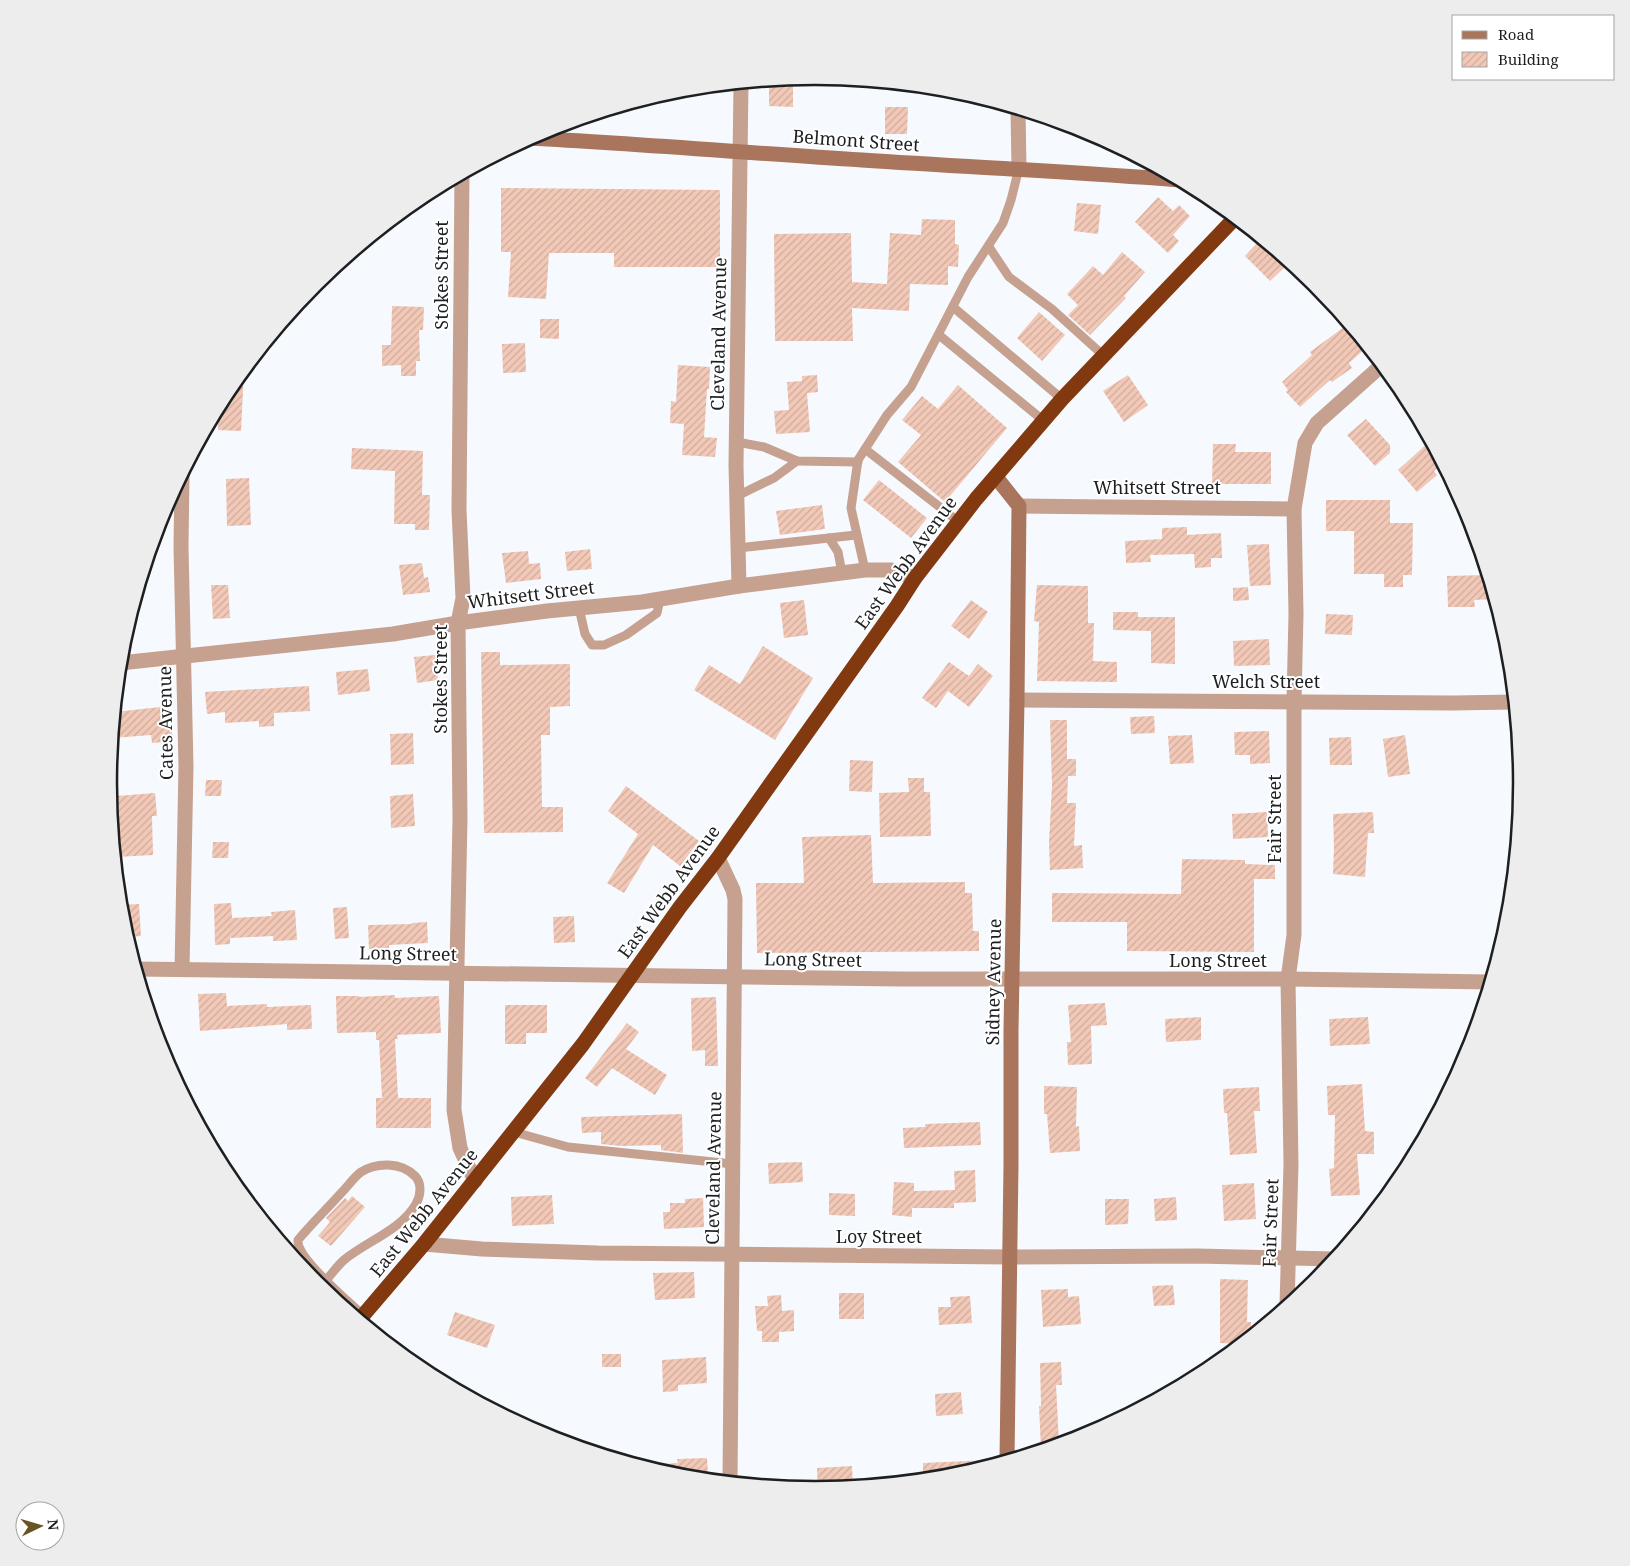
<svg xmlns="http://www.w3.org/2000/svg" width="1630" height="1566" font-family="'Noto Serif',serif">
	<style>
		.building { fill: url(#building-hatch) }
		.lines { fill: none; stroke-linecap: round; stroke-linejoin: round }
		.lane { stroke: #c6a190; stroke-width: 9 }
		.street { stroke: #c6a190; stroke-width: 15 }
		.secondary { stroke: #aa755d; stroke-width: 15 }
		.highway { stroke: #823910; stroke-width: 15 }
		.labels { text-anchor: middle; stroke-width: 4; stroke-linejoin: round; paint-order: stroke }
		.street-label { font-size: 18px; fill: #1d1f21; stroke: #fff }
		.rim { fill: none; stroke: #1d1f21; stroke-width: 2.5 }
	</style>
	<defs>
		<pattern id="building-hatch" width="6" height="6" patternUnits="userSpaceOnUse" patternTransform="scale(1.25)"><rect width="6" height="6" fill="#f2c8b7"/><path d="M-1 1l2-2M0 6l6-6M5 7l2-2" fill="none" stroke="#cfab9d"/></pattern>
	</defs>
	<rect width="100%" height="100%" fill="#f6fafe"/>
	<g class="building">
		<path d="M777 80H793V107L769 106V81Z"/>
		<path d="M885 107H908L907 134H885Z"/>
		<path d="M501 188 720 190V267H614V253H549L546 299 508 297 511 252H501Z"/>
		<path d="M1158 197 1173 211 1179 205 1190 216 1173 235 1179 241 1168 253 1135 222Z"/>
		<path d="M1077 203 1101 205 1098 234 1074 231Z"/>
		<path d="M922 219 955 220V244L959 245 958 267 948 266V285L910 284 909 311 852 308 853 341H775L774 234 851 233 852 282 887 284 890 233 921 235Z"/>
		<path d="M1261 239 1287 265 1270 281 1245 256Z"/>
		<path d="M1122 252 1145 272 1124 296 1126 298 1090 335 1068 315 1078 305 1067 294 1093 266 1103 275Z"/>
		<path d="M392 306 424 307 423 330H419L420 361H416V376H401V365L382 366V345H391Z"/>
		<path d="M1039 312 1065 335 1042 361 1017 338Z"/>
		<path d="M540 319H559V339L540 338Z"/>
		<path d="M1348 324 1367 347 1349 363 1352 368 1332 382 1330 380 1300 407 1286 392 1288 390 1282 382 1312 355 1310 352Z"/>
		<path d="M525 343 526 372 503 373 502 344Z"/>
		<path d="M678 365 710 367 709 389H707L704 437 717 438 715 457 682 455 684 424 670 423 671 401 676 402Z"/>
		<path d="M244 370 241 431 218 430 219 405 228 390Z"/>
		<path d="M817 375 818 392 807 393 810 432 776 434 774 411 789 410 787 382 802 381V376Z"/>
		<path d="M1128 375 1148 405 1124 422 1103 391Z"/>
		<path d="M958 385 1007 428 945 502 898 462 921 435 902 420 922 396 938 409Z"/>
		<path d="M1366 419 1390 445V453L1375 466 1347 435Z"/>
		<path d="M1430 441 1442 464 1434 471 1437 475 1417 492 1398 470Z"/>
		<path d="M1213 444H1236L1235 452H1271V484H1212Z"/>
		<path d="M352 448 423 451 422 495H430L429 530H415V524H394L395 471 351 469Z"/>
		<path d="M249 478 251 525 227 526 226 479Z"/>
		<path d="M879 480 927 518 911 538 863 500Z"/>
		<path d="M1326 500H1390V523H1413L1412 575H1403V587H1384V574H1354V531H1326Z"/>
		<path d="M822 505 825 529 780 535 776 511Z"/>
		<path d="M1187 527V535L1221 533 1222 558H1211V567L1195 568 1194 554 1150 555 1151 562 1126 563 1125 541 1162 539V528Z"/>
		<path d="M1269 544 1271 585 1250 586 1247 545Z"/>
		<path d="M590 549 592 569 567 571 565 552Z"/>
		<path d="M528 551 529 564 540 563 541 579 506 583 502 553Z"/>
		<path d="M422 563 424 578 428 577 430 592 403 595 399 565Z"/>
		<path d="M1487 575 1494 599 1474 600 1475 607H1448L1447 576Z"/>
		<path d="M211 585H228L230 618 213 619Z"/>
		<path d="M1037 585 1088 586V623H1094L1093 661 1117 662V682L1037 681 1039 622 1034 621Z"/>
		<path d="M1248 587 1249 600 1233 601V588Z"/>
		<path d="M804 600 808 635 784 638 780 603Z"/>
		<path d="M971 600 988 612 969 639 951 626Z"/>
		<path d="M1113 612H1138V617H1175V664L1151 663V631L1113 630Z"/>
		<path d="M1326 614 1353 615 1352 635 1325 634Z"/>
		<path d="M1269 639 1270 665 1234 666 1233 641Z"/>
		<path d="M763 646 813 678 775 740 694 690 709 665 740 684Z"/>
		<path d="M481 652H500V665L570 664V706L550 707V735H541L542 807H563V832L484 833Z"/>
		<path d="M435 655 438 680 417 683 414 657Z"/>
		<path d="M949 662 969 676 978 664 993 676 969 707 948 691 936 708 922 698Z"/>
		<path d="M368 669 370 691 338 695 336 672Z"/>
		<path d="M309 686 310 711 274 713V726L259 727V721L225 723V712L207 714 205 692Z"/>
		<path d="M169 706 173 741 152 743 151 735 113 738 115 712Z"/>
		<path d="M1154 716 1155 733 1131 734 1130 717Z"/>
		<path d="M1050 720H1067V759H1076V776H1068L1067 803H1076L1074 846 1082 845 1083 868 1050 870 1049 843 1052 785Z"/>
		<path d="M1269 731 1270 763 1250 764V755H1235L1234 732Z"/>
		<path d="M413 733 414 764 391 765 390 734Z"/>
		<path d="M1192 735 1194 763 1170 764 1168 736Z"/>
		<path d="M1405 735 1410 774 1388 777 1383 739Z"/>
		<path d="M1351 737 1352 765H1330L1329 738Z"/>
		<path d="M850 760 873 761 872 792 849 791Z"/>
		<path d="M908 778H924V792H930L931 836 880 837 879 793 909 792Z"/>
		<path d="M206 780H222L221 796H205Z"/>
		<path d="M626 786 699 841 680 866 653 845 624 893 607 883 638 834 608 811Z"/>
		<path d="M155 793 157 816H152L153 855 116 857 114 836H119L117 796Z"/>
		<path d="M413 794 415 826 391 828 390 796Z"/>
		<path d="M1267 812 1268 837 1233 839 1232 814Z"/>
		<path d="M1373 812 1374 833H1368L1365 877 1333 874 1334 848 1333 814Z"/>
		<path d="M871 835 873 883 965 882V893H972L973 931H979V951L757 953 756 883H804L802 837Z"/>
		<path d="M213 842H229L228 858H212Z"/>
		<path d="M1182 859 1245 860V864L1275 865V879H1254V952L1127 951V922H1052V893L1181 894Z"/>
		<path d="M231 903 232 918 272 916 271 912 295 910 297 940 273 941V936L230 938V944L215 945 214 904Z"/>
		<path d="M139 904 141 936 127 937 122 921 120 905Z"/>
		<path d="M347 907 349 938 335 939 333 908Z"/>
		<path d="M574 916 575 942 554 943 553 917Z"/>
		<path d="M427 922 428 943 389 945V948L369 949 368 925 412 924V923Z"/>
		<path d="M226 993 227 1006 267 1004V1007L311 1005 312 1029 287 1030V1024L200 1031 198 994Z"/>
		<path d="M395 995V998L439 996 441 1033 397 1035 398 1039H395L398 1098H431V1128H376V1098H382L379 1040H376V1032L337 1033 336 996H359V997Z"/>
		<path d="M716 997 718 1066H705V1050L692 1051 691 998Z"/>
		<path d="M1105 1003 1107 1025 1091 1026 1092 1064 1068 1065 1067 1042H1071L1068 1005Z"/>
		<path d="M505 1005H547V1033H526V1044H505Z"/>
		<path d="M1201 1017V1040L1166 1042 1165 1019Z"/>
		<path d="M1368 1017 1370 1044 1330 1046 1329 1019Z"/>
		<path d="M627 1023 639 1032 626 1049 667 1075 655 1095 612 1068 597 1087 585 1078Z"/>
		<path d="M1362 1084 1365 1131 1374 1132V1154H1357L1360 1195 1331 1196 1329 1169 1334 1168 1335 1115H1328L1327 1086Z"/>
		<path d="M1044 1086 1077 1087 1076 1127 1079 1126 1080 1151 1050 1153 1047 1114H1044Z"/>
		<path d="M1259 1087 1260 1111H1254L1257 1153 1230 1155 1227 1113H1224L1223 1089Z"/>
		<path d="M682 1114 683 1153 661 1150V1145L621 1146 601 1144V1132L582 1133 581 1117Z"/>
		<path d="M980 1122 981 1145 904 1148 903 1128 925 1127V1124Z"/>
		<path d="M802 1162 803 1182 769 1184 768 1163Z"/>
		<path d="M975 1170 976 1202 954 1203V1208H912V1217L892 1215 894 1182 914 1183V1191L955 1190 954 1171Z"/>
		<path d="M1254 1183 1256 1219 1224 1221 1222 1185Z"/>
		<path d="M829 1193 855 1194V1216L829 1215Z"/>
		<path d="M552 1195 554 1224 512 1226 511 1197Z"/>
		<path d="M352 1196 365 1207 331 1246 318 1236 330 1222 326 1218 345 1198 348 1201Z"/>
		<path d="M1176 1197 1177 1220 1155 1221 1154 1199Z"/>
		<path d="M703 1198 704 1227 664 1229 663 1212H670V1203H685V1199Z"/>
		<path d="M1105 1199H1129L1128 1224 1105 1225Z"/>
		<path d="M694 1272 695 1298 655 1300 653 1273Z"/>
		<path d="M1220 1279 1248 1280 1247 1322H1251V1335L1241 1344 1220 1343Z"/>
		<path d="M1173 1285 1175 1305 1154 1306 1152 1286Z"/>
		<path d="M1068 1289V1297L1079 1296 1081 1324 1043 1327 1041 1290Z"/>
		<rect x="839" y="1293" width="25" height="26"/>
		<path d="M781 1295 782 1311 794 1310V1331L779 1332V1342H762V1331H757L755 1306H768L767 1296Z"/>
		<path d="M970 1296 972 1323 939 1325 938 1307H951L950 1297Z"/>
		<path d="M455 1312 495 1325 487 1348 447 1335Z"/>
		<rect x="602" y="1354" width="19" height="13"/>
		<path d="M706 1357 707 1383 678 1385V1391L663 1392 662 1360Z"/>
		<path d="M1061 1362 1062 1385H1056L1059 1444 1041 1449 1039 1406H1041L1040 1363Z"/>
		<path d="M961 1392 963 1414 936 1416 935 1394Z"/>
		<path d="M707 1458 708 1476H697V1478L677 1476 645 1466V1465L678 1463 677 1459Z"/>
		<path d="M990 1460 991 1465 953 1476 923 1479V1463Z"/>
		<path d="M852 1466 853 1486 818 1489 817 1468Z"/>
	</g>
	<g class="lines">
		<g class="lane">
			<path d="M989 247 1009 277 1052 309 1104 356"/>
			<path d="M953 307 1062 399"/>
			<path d="M939 335 1044 421"/>
			<path d="M737 442 764 447 797 461 858 462"/>
			<path d="M865 449 959 522"/>
			<path d="M737 496 774 478 797 461"/>
			<path d="M829 538 838 552 842 573"/>
			<path d="M738 548 856 535"/>
			<path d="M865 570 851 508 858 460 887 415 911 387 968 277 1003 223 1011 200 1019 168"/>
			<path d="M579 608 585 634 592 645H604L626 635 657 613 660 599"/>
			<path d="M514 1132 568 1147 733 1164"/>
			<path d="M326 1280C332 1274 337 1266 344 1260 367 1241 400 1231 416 1204 421 1195 422 1183 415 1176 401 1162 377 1162 361 1172 354 1177 348 1186 342 1192 328 1208 312 1223 298 1240 296 1258 349 1302 363 1315"/>
		</g>
		<g class="street">
			<path d="M1018 110 1019 168"/>
			<path d="M462 174 459 510 463 598 458 623 460 819 454 1110 460 1148 475 1181"/>
			<path d="M182 476 181 547 186 766 182 969"/>
			<path d="M1019 506 1294 509"/>
			<path d="M739 586 736 465 741 84"/>
			<path d="M120 663 393 634 458 623 547 611 642 602 739 586 865 570H892L915 578"/>
			<path d="M1017 700 1453 703 1514 702"/>
			<path d="M718 858 733 890 735 899 730 1481"/>
			<path d="M136 969 901 979H1288L1490 982"/>
			<path d="M424 1244 482 1249 598 1253 1009 1257 1197 1256 1334 1259"/>
			<path d="M1287 1305 1291 1164 1288 979 1294 935V701L1296 614 1294 509 1305 443 1317 423 1382 365"/>
		</g>
		<g class="secondary">
			<path d="M530 138C641 144 751 153 862 160 968 167 1074 172 1180 180"/>
			<path d="M996 477 1019 506 1017 700 1011 1030V1164L1007 1460"/>
		</g>
		<path class="highway" d="M360 1319 424 1244 583 1044 680 907 718 858 897 606 915 578 976 499 1062 399 1235 218"/>
	</g>
	<g class="labels">
		<g class="street-label">
			<text transform="translate(856 141) rotate(4)" y="6">Belmont Street</text>
			<text transform="translate(442 275) rotate(-90)" y="6">Stokes Street</text>
			<text transform="translate(719 334) rotate(-89)" y="6">Cleveland Avenue</text>
			<text x="1157" y="494">Whitsett Street</text>
			<text transform="translate(906 563) rotate(-54)" y="6">East Webb Avenue</text>
			<text transform="translate(531 595) rotate(-7)" y="6">Whitsett Street</text>
			<text transform="translate(441 679) rotate(-90)" y="6">Stokes Street</text>
			<text x="1266" y="688">Welch Street</text>
			<text transform="translate(166 723) rotate(-91)" y="6">Cates Avenue</text>
			<text transform="translate(1275 819) rotate(-90)" y="6">Fair Street</text>
			<text transform="translate(669 892) rotate(-54)" y="6">East Webb Avenue</text>
			<text transform="translate(408 954) rotate(1)" y="6">Long Street</text>
			<text transform="translate(813 960) rotate(1)" y="6">Long Street</text>
			<text x="1218" y="967">Long Street</text>
			<text transform="translate(994 982) rotate(-89)" y="6">Sidney Avenue</text>
			<text transform="translate(714 1168) rotate(-89)" y="6">Cleveland Avenue</text>
			<text transform="translate(424 1213) rotate(-51)" y="6">East Webb Avenue</text>
			<text transform="translate(1271 1223) rotate(-88)" y="6">Fair Street</text>
			<text x="879" y="1243">Loy Street</text>
		</g>
	</g>
	<path d="M0 0H1630V1566H0ZM117 783a698 698 0 1 1 1396 0a698 698 0 1 1-1396 0Z" fill="#ededed" fill-rule="evenodd"/>
	<path class="rim" d="M117 783a698 698 0 1 1 1396 0a698 698 0 1 1-1396 0Z"/>
	<rect x="1452" y="15" width="162" height="65" fill="#ffffff" stroke="#a5a5a6"/>
	<rect x="1462" y="31" width="25" height="8" fill="#aa755d" stroke="#a5a5a6"/>
	<text x="1498" y="40" font-size="15" fill="#1d1f21">Road</text>
	<rect x="1462" y="52" width="25" height="15" fill="url(#building-hatch)" stroke="#a5a5a6"/>
	<text x="1498" y="65" font-size="15" fill="#1d1f21">Building</text>
	<g transform="translate(40 1526) rotate(85)"><circle r="24" fill="#ffffff" stroke="#a5a5a6"/>
	<path d="M0-4L9 19L0 12L-9 19Z" fill="#695524"/>
	<text y="-8" font-size="14" font-weight="bold" text-anchor="middle" fill="#1d1f21">N</text>
	</g>
</svg>
